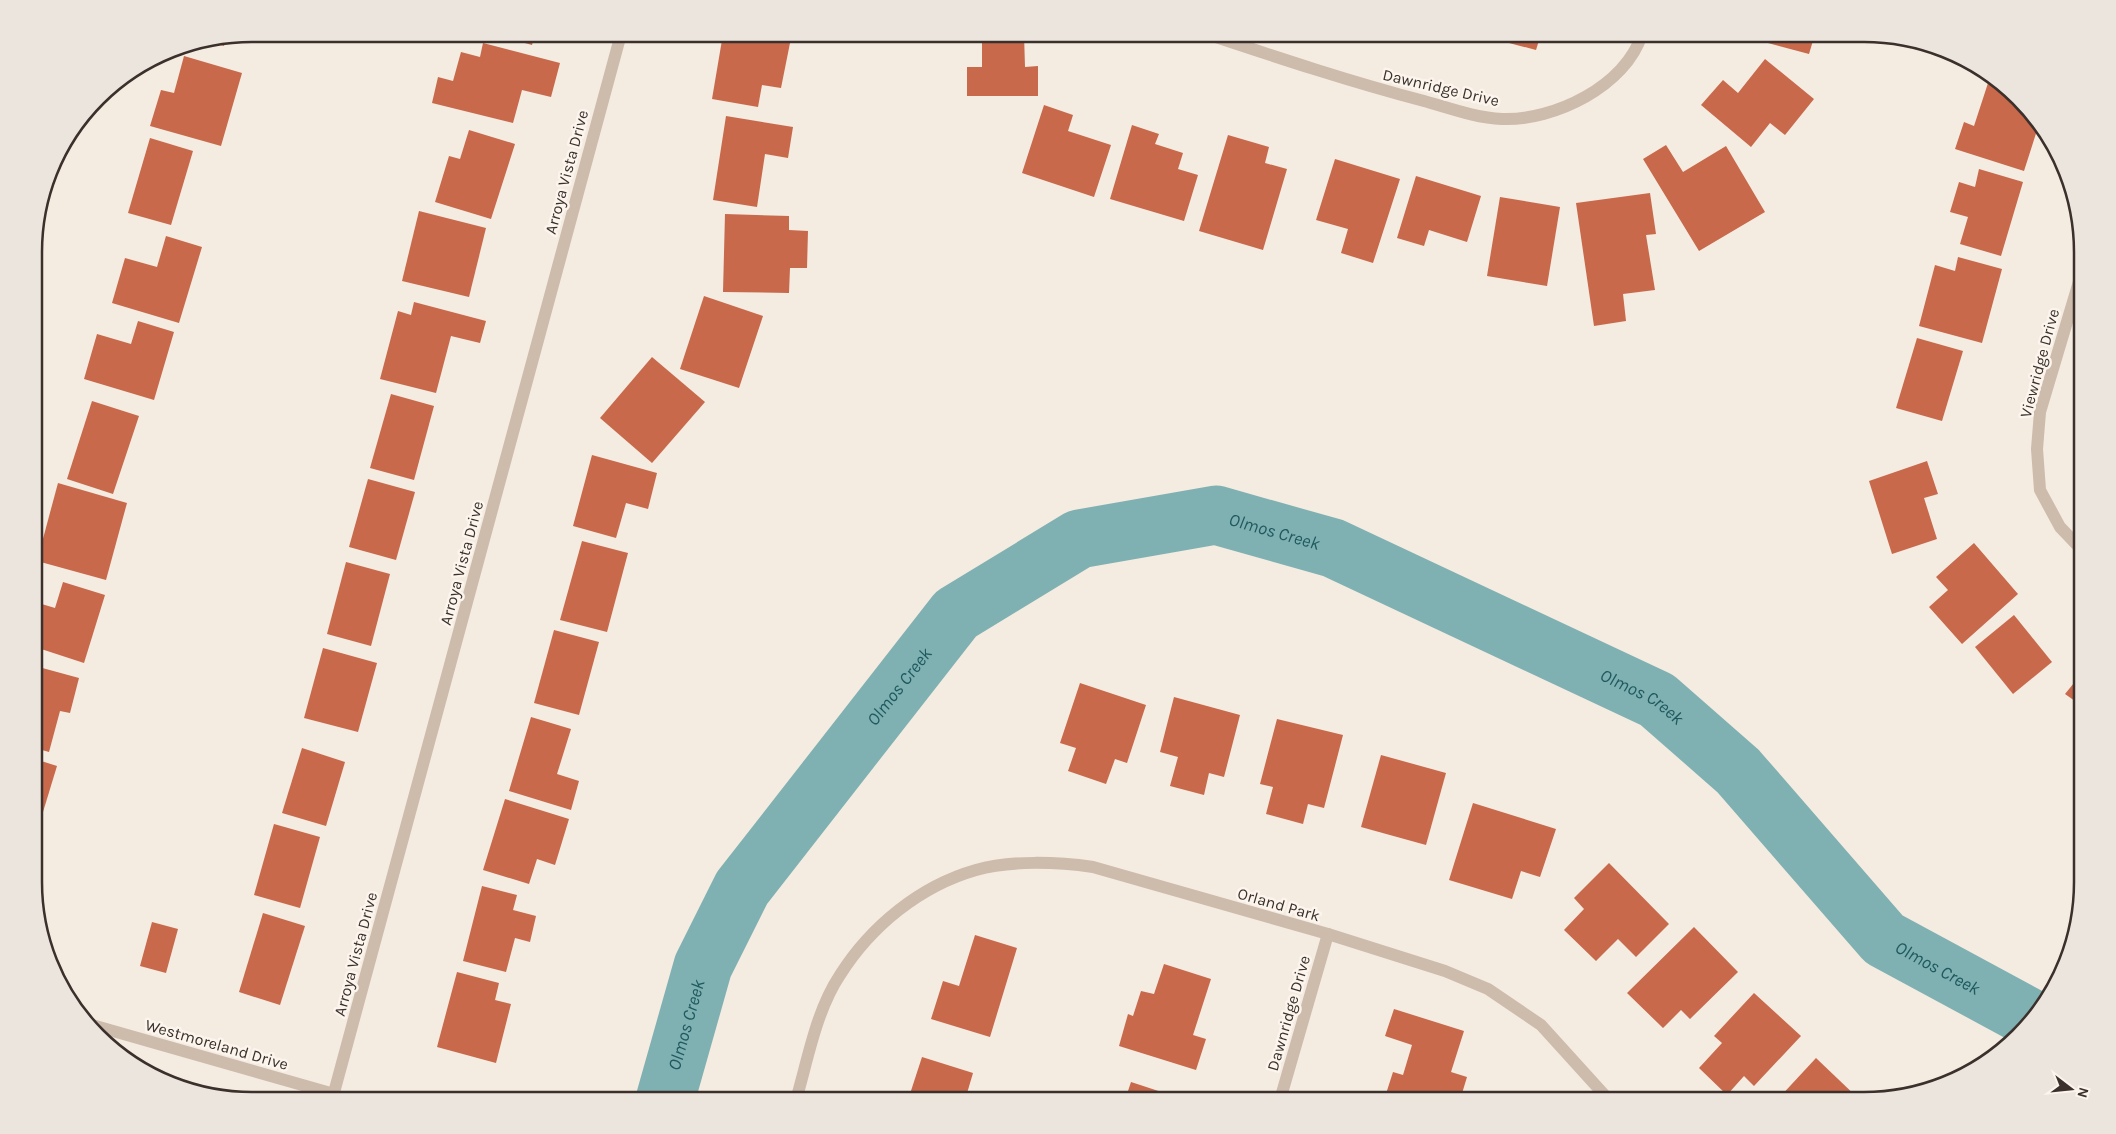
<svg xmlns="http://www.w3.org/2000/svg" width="2116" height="1134" font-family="Karla,sans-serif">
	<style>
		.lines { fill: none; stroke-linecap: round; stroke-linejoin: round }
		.river { stroke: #7fb0b2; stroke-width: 59 }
		.building { fill: #c8694b }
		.minor { stroke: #cdbbac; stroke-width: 12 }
		.labels { text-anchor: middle; stroke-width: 5; stroke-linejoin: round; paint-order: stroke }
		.street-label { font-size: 16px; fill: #3b302b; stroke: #fbf5ee }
		.water-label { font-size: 18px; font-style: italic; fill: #1f5a5e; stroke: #fbf5ee }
		.rim { fill: none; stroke: #3b302b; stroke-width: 2.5 }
	</style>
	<rect width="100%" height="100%" fill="#f4ebe1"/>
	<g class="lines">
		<path class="river" id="s1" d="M665 1100 703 966 742 888 956 614 1079 539 1216 515 1333 548 1657 700 1738 771 1884 939 2032 1019"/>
	</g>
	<g class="building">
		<path d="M492 34H535L532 45Z"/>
		<path d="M723 34H738L790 43 781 88 762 85 758 107 712 99Z"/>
		<path d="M982 34H1024L1025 67 1038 66V96H967V67H982Z"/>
		<path d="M1475 34H1541L1536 50Z"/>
		<path d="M1739 34H1815L1809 54 1738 35Z"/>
		<path d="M226 39 224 46 210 42 218 41Z"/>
		<path d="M483 43 560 63 551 97 522 90 513 123 432 103 438 77 453 81 461 52 480 57Z"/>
		<path d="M184 56 242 73 221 146 150 126 161 90 174 93Z"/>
		<path d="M1765 59 1814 99 1785 135 1770 123 1751 147 1701 105 1723 80 1738 93Z"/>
		<path d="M1989 80 2008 88 2039 124 2024 171 1955 149 1964 122 1974 126Z"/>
		<path d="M1044 105 1073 115 1068 131 1111 145 1094 197 1022 173Z"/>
		<path d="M726 116 793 127 788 158 765 154 757 207 713 200Z"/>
		<path d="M1132 125 1159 134 1155 144 1183 153 1178 169 1198 175 1184 221 1110 199Z"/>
		<path d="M469 130 515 144 491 219 435 202 449 156 460 159Z"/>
		<path d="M1228 135 1269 147 1265 163 1287 169 1263 250 1199 231Z"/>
		<path d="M150 138 193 151 171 225 128 213Z"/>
		<path d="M1666 145 1683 172 1726 146 1765 212 1699 251 1643 159Z"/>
		<path d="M1335 159 1400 179 1373 263 1341 253 1348 229 1316 220Z"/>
		<path d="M1979 169 2023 182 2001 256 1960 244 1968 217 1950 212 1959 182 1975 187Z"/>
		<path d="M1416 176 1481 196 1467 242 1429 230 1424 246 1397 238Z"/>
		<path d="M1650 193 1656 234 1646 235 1655 290 1623 294 1626 321 1594 326 1576 203Z"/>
		<path d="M1500 197 1560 207 1547 286 1487 276Z"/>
		<path d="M419 211 486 228 469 297 402 281Z"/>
		<path d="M725 214 789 216V230L808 231 807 268H790L789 293 723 292Z"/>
		<path d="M166 236 202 247 179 323 112 303 125 258 157 267Z"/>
		<path d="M1958 257 2002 269 1982 343 1919 326 1935 265 1955 271Z"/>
		<path d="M704 296 763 316 739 388 680 369Z"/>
		<path d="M414 302 486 321 480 343 451 336 436 393 380 379 398 311 411 315Z"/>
		<path d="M138 321 174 332 154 400 84 379 97 334 131 344Z"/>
		<path d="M1917 338 1963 351 1942 421 1896 408Z"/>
		<path d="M652 357 705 402 652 463 600 418Z"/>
		<path d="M391 394 434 406 414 480 370 468Z"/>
		<path d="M92 401 139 416 113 494 67 479Z"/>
		<path d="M592 455 657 473 648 509 626 503 616 538 573 526Z"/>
		<path d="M1927 461 1938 494 1924 498 1937 539 1892 554 1869 481Z"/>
		<path d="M368 479 415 492 396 560 349 547Z"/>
		<path d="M58 483 127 503 106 580 37 561Z"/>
		<path d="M582 541 628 553 607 632 560 620Z"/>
		<path d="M1974 543 2018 594 1962 644 1929 607 1948 590 1936 577Z"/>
		<path d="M346 562 390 574 371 646 327 634Z"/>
		<path d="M63 582 105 595 84 663 35 647V602L55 608Z"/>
		<path d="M2014 615 2052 662 2013 694 1975 647Z"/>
		<path d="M554 630 599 642 579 715 534 703Z"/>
		<path d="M323 648 377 663 358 732 304 718Z"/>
		<path d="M35 666 79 678 70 713 60 711 49 752 35 748Z"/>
		<path d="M2082 673V706L2065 694Z"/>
		<path d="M1080 683 1146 705 1127 763 1115 759 1106 784 1068 771 1076 748 1060 743Z"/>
		<path d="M1174 697 1240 715 1224 777 1209 773 1204 795 1170 786 1178 757 1160 752Z"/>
		<path d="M531 717 571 729 557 774 579 781 571 810 509 791Z"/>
		<path d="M1277 719 1343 735 1324 808 1308 804 1303 824 1266 814 1273 787 1260 784Z"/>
		<path d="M302 748 345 762 326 826 282 813Z"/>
		<path d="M1381 755 1446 773 1426 845 1361 827Z"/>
		<path d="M35 759 57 766 36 835Z"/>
		<path d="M505 799 569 819 555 865 537 859 529 884 483 870Z"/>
		<path d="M1473 803 1556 829 1540 877 1521 871 1512 899 1449 880Z"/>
		<path d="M274 824 320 837 300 908 254 895Z"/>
		<path d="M1609 863 1669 924 1636 957 1618 939 1596 961 1564 930 1584 909 1574 898Z"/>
		<path d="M482 886 517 895 513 910 536 916 530 942 515 938 506 972 463 961Z"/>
		<path d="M263 913 305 926 280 1005 239 992Z"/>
		<path d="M152 922 178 929 166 973 140 966Z"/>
		<path d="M1694 927 1738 972 1690 1019 1681 1010 1663 1028 1627 993Z"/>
		<path d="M975 935 1017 948 990 1037 931 1019 943 981 959 986Z"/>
		<path d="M1164 964 1211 979 1193 1035 1206 1039 1196 1070 1119 1046 1128 1014 1133 1016 1141 991 1154 994Z"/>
		<path d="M457 972 499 983 495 1000 511 1004 496 1063 437 1047Z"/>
		<path d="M1754 993 1801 1036 1754 1086 1744 1076 1727 1095 1699 1068 1722 1043 1714 1036Z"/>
		<path d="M1394 1009 1464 1031 1451 1072 1467 1077 1460 1100H1384L1393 1072 1403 1075 1412 1045 1385 1036Z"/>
		<path d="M922 1057 973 1073 965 1100H908Z"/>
		<path d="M1816 1058 1860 1100H1777Z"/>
		<path d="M1131 1082 1186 1100H1125Z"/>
	</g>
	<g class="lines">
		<g class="minor">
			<path d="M1207 34C1279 58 1351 82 1424 101 1449 108 1476 118 1502 119 1554 121 1626 86 1642 34"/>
			<path d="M2081 275 2040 412 2037 449 2040 490 2060 527 2081 549"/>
			<path d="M92 1025 334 1094"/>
			<path d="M332 1100 621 34"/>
			<path d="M796 1100C808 1059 816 1011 840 975 871 926 920 886 976 870 1010 860 1058 862 1093 867L1328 934 1445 971 1488 989 1541 1025 1609 1100"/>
			<path d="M1280 1100 1328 934"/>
		</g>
	</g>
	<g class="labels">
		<g class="street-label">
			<text transform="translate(1441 87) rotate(13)" y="6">Dawnridge Drive</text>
			<text transform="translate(566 172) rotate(-75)" y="6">Arroya Vista Drive</text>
			<text transform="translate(2039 363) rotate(-75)" y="6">Viewridge Drive</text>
			<text transform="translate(461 563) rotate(-75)" y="6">Arroya Vista Drive</text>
			<text transform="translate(1279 904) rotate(16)" y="6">Orland Park</text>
			<text transform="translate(355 954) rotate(-75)" y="6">Arroya Vista Drive</text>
			<text transform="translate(1288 1013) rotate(-74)" y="6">Dawnridge Drive</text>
			<text transform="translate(217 1044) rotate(16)" y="6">Westmoreland Drive</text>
		</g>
		<g class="water-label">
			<text dy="6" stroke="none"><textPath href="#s1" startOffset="918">Olmos Creek</textPath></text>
			<text dy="6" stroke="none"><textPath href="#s1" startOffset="482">Olmos Creek</textPath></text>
			<text dy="6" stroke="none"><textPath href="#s1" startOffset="1322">Olmos Creek</textPath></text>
			<text dy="6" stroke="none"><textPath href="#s1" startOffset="1728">Olmos Creek</textPath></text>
			<text dy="6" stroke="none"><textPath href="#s1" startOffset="78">Olmos Creek</textPath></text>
		</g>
	</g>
	<path d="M0 0H2116V1134H0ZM252 42H1864A210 210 0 0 1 2074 252V882A210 210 0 0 1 1864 1092H252A210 210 0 0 1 42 882V252A210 210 0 0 1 252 42Z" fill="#ece5de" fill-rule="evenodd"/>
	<path class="rim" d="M252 42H1864A210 210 0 0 1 2074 252V882A210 210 0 0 1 1864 1092H252A210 210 0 0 1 42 882V252A210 210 0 0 1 252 42Z"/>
	<g transform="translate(2071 1089) rotate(106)" stroke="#fbf5ee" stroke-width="4" paint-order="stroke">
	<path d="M0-4L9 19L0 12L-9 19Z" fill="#3b302b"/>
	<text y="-8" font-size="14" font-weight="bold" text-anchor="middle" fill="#3b302b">N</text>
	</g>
</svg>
